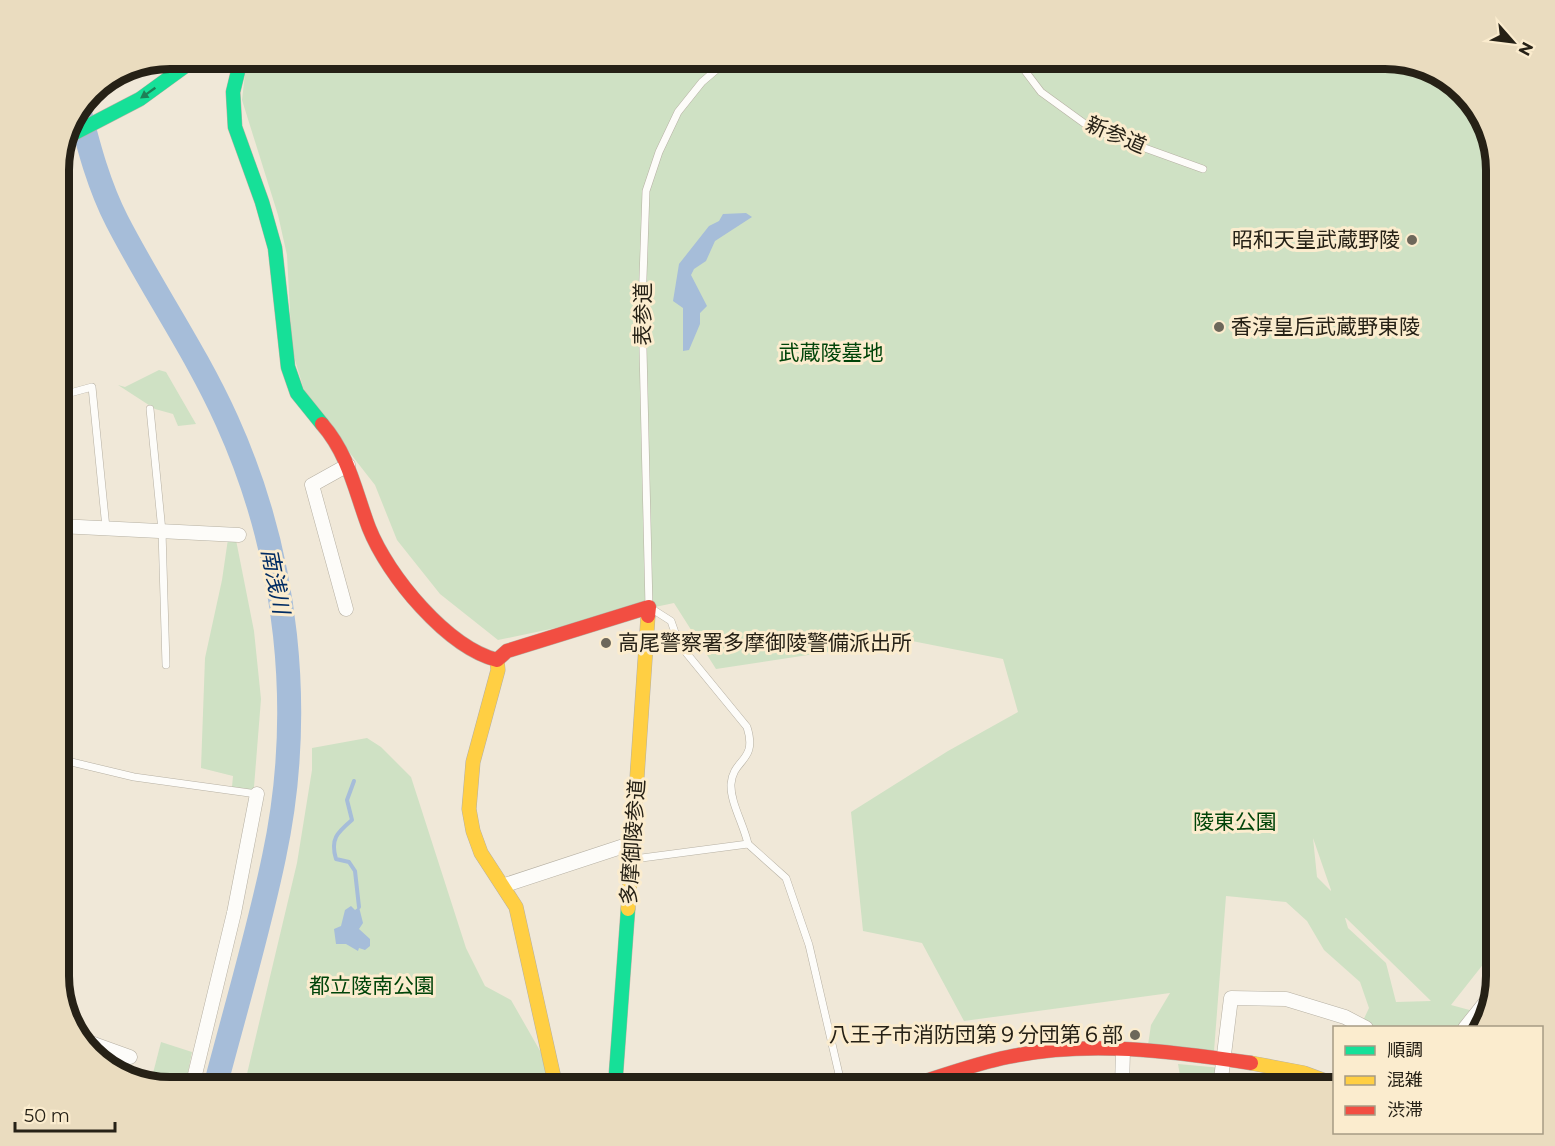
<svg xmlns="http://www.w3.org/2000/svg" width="1555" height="1146" font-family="Montserrat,'Noto Sans JP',sans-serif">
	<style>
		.green { fill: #cfe1c4; fill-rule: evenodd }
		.water { fill: #a6bdd9 }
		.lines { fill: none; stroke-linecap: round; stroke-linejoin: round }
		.stream { stroke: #a6bdd9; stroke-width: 4 }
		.river { stroke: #a6bdd9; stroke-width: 24 }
		.lane-casing { stroke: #b6b0a3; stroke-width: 8 }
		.street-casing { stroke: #b6b0a3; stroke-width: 15 }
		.fast-casing { stroke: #b6b0a3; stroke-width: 15 }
		.slow-casing { stroke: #b6b0a3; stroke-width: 15 }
		.jam-casing { stroke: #b6b0a3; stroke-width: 15 }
		.lane { stroke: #fdfcf9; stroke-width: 7 }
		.street { stroke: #fdfcf9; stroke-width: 14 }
		.fast { stroke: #16e098; stroke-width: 14 }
		.slow { stroke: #ffcf43; stroke-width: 14 }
		.jam { stroke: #f24e42; stroke-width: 14 }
		.oneway { fill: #1e8057 }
		.poi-dot { fill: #6d675a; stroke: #fbecce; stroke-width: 2 }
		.labels { text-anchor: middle; stroke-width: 6; stroke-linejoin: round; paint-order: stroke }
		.street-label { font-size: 21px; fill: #262116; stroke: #fbecce }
		.poi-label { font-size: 21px; fill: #262116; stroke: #fbecce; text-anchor: end }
		.park-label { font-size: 21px; fill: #004409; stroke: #fbecce }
		.water-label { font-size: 22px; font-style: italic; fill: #002c63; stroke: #fbecce }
		.rim { fill: none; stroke: #262116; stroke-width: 8 }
	</style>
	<rect width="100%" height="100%" fill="#f0e8d8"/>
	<g class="green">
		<path d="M253 59H1386L1453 81 1485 120 1496 169V948L1451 1005 1477 1012 1465 1027H1366L1361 1025 1369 1008 1360 982 1324 950 1307 921 1286 902 1226 896 1214 1051 1148 1045 1151 1025 1170 993 964 1021 922 943 863 931 851 812 948 751 1018 712 1003 659 907 640 716 669 674 603 498 640 440 594 397 540 375 485 306 397 292 350 287 255 278 215 242 100 245 74ZM1313 838 1331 890V891L1317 877ZM1345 918H1346L1431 1001 1396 1002 1386 963 1348 928Z"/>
		<path d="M159 370 166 372 196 424 178 426 173 414 155 409 118 385 125 387Z"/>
		<path d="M228 539 236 540 254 631 261 699 254 787 251 790 232 787 233 776 201 768 205 658 222 580Z"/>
		<path d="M367 738 381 747 411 777 466 948 485 986 511 1000 543 1056 550 1087H235L241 1080 246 1078 297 863 312 770V748Z"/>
		<path d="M161 1042 192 1052 185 1087H169L151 1081Z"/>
		<path d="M1178 1064 1222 1068 1220 1087H1182Z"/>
	</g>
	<g class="water">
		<path d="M746 213 752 217 715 241 706 261 694 269 691 275 707 306 700 313V324L689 350 683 351V308L673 301 679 264 709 226 719 221 723 214Z"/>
		<path d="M351 906 355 910 359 907 363 923 359 929 370 939V946L365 950 359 948 358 951 346 944H336L334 929 341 926 345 910Z"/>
	</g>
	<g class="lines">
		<path class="stream" d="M354 781 347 800 352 820C337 833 330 839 336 859L349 862 355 871 359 907"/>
		<path class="river" d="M79 109C89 148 99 186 117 221 152 289 196 352 227 421 288 556 305 712 274 857 258 934 235 1011 215 1087"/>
		<defs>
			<g id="lane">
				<path d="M729 59 702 82 678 112 659 152 646 191 642 306 649 607 671 621 679 644 747 727C758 762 733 758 731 784 730 802 744 825 748 844"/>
				<path d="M1016 59 1041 92 1092 129 1203 169"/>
				<path d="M59 396 92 387 106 528"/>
				<path d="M150 409 162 531 166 665"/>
				<path d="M59 759 134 777 257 794"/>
				<path d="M634 859 748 844 786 878 809 945 842 1087"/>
			</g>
			<g id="street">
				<path d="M59 162 63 160 61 154"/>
				<path d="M59 526 239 535"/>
				<path d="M346 609 312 485 348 465"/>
				<path d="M505 885 633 843"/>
				<path d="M1465 1028 1489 998"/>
				<path d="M80 1039 130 1057"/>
				<path d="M192 1087 234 913 257 794"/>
				<path d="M1122 1087 1123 1050"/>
				<path d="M1220 1087 1231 998 1286 999 1345 1017 1366 1028"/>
			</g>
			<g id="fast">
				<path d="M241 59 233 92 235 127 262 202 275 248 288 367 297 393 322 424"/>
				<path d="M65 138 140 99 195 59"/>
				<path d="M615 1087 628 909"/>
			</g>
			<g id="slow">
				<path d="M497 660 498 670 473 762 469 809 473 831 481 853 516 907 556 1087"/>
				<path d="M628 909 648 616"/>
				<path d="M1251 1063 1304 1073 1334 1084"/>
			</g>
			<g id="jam">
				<path d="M322 424C349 455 355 491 369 528 388 576 447 647 497 660L507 651 649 607 648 616"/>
				<path d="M906 1087C940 1077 973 1064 1008 1057 1088 1040 1170 1051 1251 1063"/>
			</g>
		</defs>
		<use href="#lane" class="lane-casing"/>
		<use href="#street" class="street-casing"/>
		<use href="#fast" class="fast-casing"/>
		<use href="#slow" class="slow-casing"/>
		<use href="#jam" class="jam-casing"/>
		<use href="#lane" class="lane"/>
		<use href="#street" class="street"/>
		<use href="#fast" class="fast"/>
		<use href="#slow" class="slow"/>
		<use href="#jam" class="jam"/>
	</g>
	<defs><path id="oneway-solid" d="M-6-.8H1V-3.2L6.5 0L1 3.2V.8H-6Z" transform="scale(1.5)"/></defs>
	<use class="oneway" href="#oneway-solid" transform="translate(148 93) rotate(145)"/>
	<g class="poi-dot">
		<circle cx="1412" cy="240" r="6"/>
		<circle cx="1219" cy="327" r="6"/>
		<circle cx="606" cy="643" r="6"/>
		<circle cx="1135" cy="1035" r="6"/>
	</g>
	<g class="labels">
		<g class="street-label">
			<text transform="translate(1116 135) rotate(23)" y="7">新参道</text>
			<text transform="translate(643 314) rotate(-90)" y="7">表参道</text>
			<text transform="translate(633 842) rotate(-86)" y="7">多摩御陵参道</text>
		</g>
		<g class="poi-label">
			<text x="1400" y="247">昭和天皇武蔵野陵</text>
			<text x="1231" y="334" text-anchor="start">香淳皇后武蔵野東陵</text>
			<text x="618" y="650" text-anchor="start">高尾警察署多摩御陵警備派出所</text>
			<text x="1123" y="1042">八王子市消防団第９分団第６部</text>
		</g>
		<g class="park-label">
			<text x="831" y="360">武蔵陵墓地</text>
			<text x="1235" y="829">陵東公園</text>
			<text x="372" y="993">都立陵南公園</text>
		</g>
		<g class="water-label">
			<text transform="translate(276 581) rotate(79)" y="8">南浅川</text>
		</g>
	</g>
	<path d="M0 0H1555V1146H0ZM170 69H1385A101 101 0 0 1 1486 170V976A101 101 0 0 1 1385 1077H170A101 101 0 0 1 69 976V170A101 101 0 0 1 170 69Z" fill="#eadcbf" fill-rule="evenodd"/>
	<path class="rim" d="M170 69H1385A101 101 0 0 1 1486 170V976A101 101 0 0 1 1385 1077H170A101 101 0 0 1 69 976V170A101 101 0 0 1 170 69Z"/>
	<rect x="1333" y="1026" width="210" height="108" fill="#fbecce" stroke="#a69b84" stroke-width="1.5"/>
	<rect x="1345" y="1046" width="30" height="9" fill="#16e098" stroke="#a69b84" stroke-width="1.5"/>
	<text x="1387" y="1056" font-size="18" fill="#262116">順調</text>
	<rect x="1345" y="1076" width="30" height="9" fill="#ffcf43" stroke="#a69b84" stroke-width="1.5"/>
	<text x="1387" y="1086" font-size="18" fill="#262116">混雑</text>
	<rect x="1345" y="1106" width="30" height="9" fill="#f24e42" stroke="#a69b84" stroke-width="1.5"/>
	<text x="1387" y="1116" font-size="18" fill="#262116">渋滞</text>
	<g transform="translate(1513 42) rotate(118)" stroke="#fbecce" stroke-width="4.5" paint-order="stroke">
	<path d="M0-4.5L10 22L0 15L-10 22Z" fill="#262116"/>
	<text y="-9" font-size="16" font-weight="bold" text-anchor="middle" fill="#262116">N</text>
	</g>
	<path d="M15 1122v9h100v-9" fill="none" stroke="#262116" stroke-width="3"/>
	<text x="24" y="1122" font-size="18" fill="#262116" stroke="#fbecce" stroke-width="4.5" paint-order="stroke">50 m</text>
</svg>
